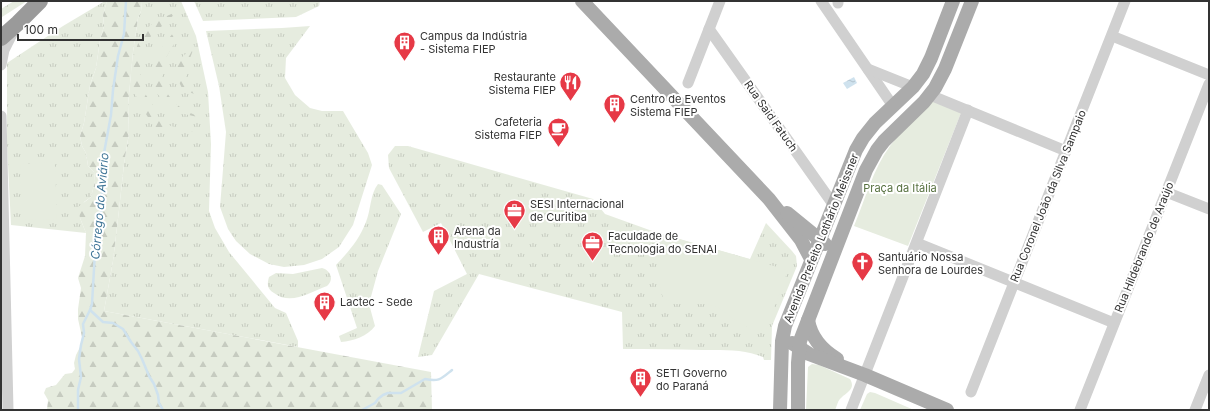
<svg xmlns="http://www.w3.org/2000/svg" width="1210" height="411" font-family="Inter,sans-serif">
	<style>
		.grass { fill: url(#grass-tufts) }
		.forest { fill: url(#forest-firs) }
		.park { fill: #e6ecdf }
		.water { fill: url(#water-ripples) }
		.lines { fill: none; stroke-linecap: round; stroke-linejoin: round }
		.stream { stroke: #cfe2ee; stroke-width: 2.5 }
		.minor { stroke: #d0d0d0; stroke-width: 11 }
		.major { stroke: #ababab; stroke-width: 14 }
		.highway { stroke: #9a9a9a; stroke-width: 16 }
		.labels { text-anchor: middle; stroke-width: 4; stroke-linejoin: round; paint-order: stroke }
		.poi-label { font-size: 11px; fill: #333; stroke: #fff; text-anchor: start }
		.street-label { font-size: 11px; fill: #333; stroke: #fff }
		.park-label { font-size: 11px; fill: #56703f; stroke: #fff }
		.water-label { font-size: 12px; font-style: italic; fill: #3f7597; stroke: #fff }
	</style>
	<defs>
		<pattern id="grass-tufts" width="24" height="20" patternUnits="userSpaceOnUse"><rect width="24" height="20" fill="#e6ecdf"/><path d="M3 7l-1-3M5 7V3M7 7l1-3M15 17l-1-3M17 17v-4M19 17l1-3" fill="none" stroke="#c6cbc0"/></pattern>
		<pattern id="forest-firs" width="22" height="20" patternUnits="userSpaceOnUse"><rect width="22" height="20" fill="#e6ecdf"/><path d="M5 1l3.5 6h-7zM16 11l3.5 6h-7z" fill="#c6cbc0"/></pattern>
		<pattern id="water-ripples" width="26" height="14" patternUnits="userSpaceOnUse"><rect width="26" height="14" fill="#cfe2ee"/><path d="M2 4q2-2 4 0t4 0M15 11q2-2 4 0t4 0" fill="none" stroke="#b2c2cd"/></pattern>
	</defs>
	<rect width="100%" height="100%" fill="#fff"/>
	<g class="grass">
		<path d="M14 1H27L2 17 1 9Z"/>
		<path d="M105 1H107L103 15 104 26 100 40 96 68 90 85 84 123 80 136 82 146 86 153 88 166 94 172 95 181 91 197 84 202 80 218 86 233 11 225 7 145V63L63 26Z"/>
		<path d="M142 1H181L196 36 208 92 211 144 209 211 215 228 229 252 275 308 286 313 298 341V347L104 311 113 261 119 210 124 164 129 133 128 105 133 52 138 18 141 11Z"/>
		<path d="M194 1H320L319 6 296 17 203 21Z"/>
		<path d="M310 26 286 58 285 78 295 95 310 108 322 111H343L368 153 372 165 353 225 339 247 322 259 304 265 284 267 269 264 250 254 236 241 228 229 220 207 226 132 219 86 206 31 282 28Z"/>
		<path d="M395 146H408L593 199 605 214 655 232 750 259 766 223 792 251 796 256 797 266 772 326 771 360H764L763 357C744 349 722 350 702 350 676 349 649 349 623 349L622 312 479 274 432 355 418 357 434 291 467 274 441 223 423 232 389 168 388 155Z"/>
		<path d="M378 184 382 185 401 214 378 271 369 304 375 326C368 336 353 341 341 342L339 336 357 328 336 265C349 251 359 240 366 222 371 210 370 194 378 184Z"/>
		<path d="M322 268C330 270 335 279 327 286 310 292 291 306 274 293 267 289 267 284 269 277L276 273 293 274Z"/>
	</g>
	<g class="forest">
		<path d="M107 1H142V2L141 11 138 18 133 52 128 105 129 133 124 164 119 210 113 261 104 311 431 372 432 410H47L48 400 44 393 46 388 56 385 65 374 72 373 75 369 74 363 76 355 81 345 82 337 78 319V309L81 288 78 278 85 256 86 233 80 218 78 207 91 197 95 181 94 172 88 166 86 153 82 146 80 136 84 123 90 85 96 68 100 40 104 26 103 15Z"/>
		<path d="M178 11 147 40 140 59V86L152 104 160 122 177 128 199 131 176 132 154 127C147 115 134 97 132 83 129 64 138 32 155 22 162 17 170 15 178 11Z"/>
		<path d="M189 25C167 51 146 79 180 107 187 112 195 115 202 118L176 112 163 101 156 92 153 79 157 54 173 33Z"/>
		<path d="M195 45 187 66 186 77 191 86 206 98 183 90 176 76 177 62Z"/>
	</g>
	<g class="park">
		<path d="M933 101 961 113 908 246 854 226C865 200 873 169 890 146 902 130 918 116 933 101Z"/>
		<path d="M55 162 57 219 22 220 20 164Z"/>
		<path d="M668 236 788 270 766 330 753 331 732 318 718 307 704 304H676L663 298 659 283 654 280 660 259Z"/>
		<path d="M812 364 819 365 850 379C856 389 847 392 841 398 838 400 837 406 835 410H806L808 367Z"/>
		<path d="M870 392 875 393 914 410H860L867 394Z"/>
	</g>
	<path class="water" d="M854 77 857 83 847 89 843 83Z"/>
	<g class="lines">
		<g class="stream">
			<path d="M90 310 103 322 113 323 123 329 131 342 138 351 142 359 149 376 154 384 158 395 159 403 163 410"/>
			<path d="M78 410V390L81 377 79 359 81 345 84 333 83 324 90 310 92 304 95 252 101 214 104 153 111 115 113 90 118 56 124 34 126 1"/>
			<path d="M362 410 375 403 378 399 383 395 388 393H401L425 379C439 382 441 379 452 370"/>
		</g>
		<g class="minor">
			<path d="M821 1 893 106"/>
			<path d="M838 3V1"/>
			<path d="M709 29 833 204"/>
			<path d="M1112 36 1209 75"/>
			<path d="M1 65 4 50 13 32"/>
			<path d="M868 69 913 87"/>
			<path d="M688 83 720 1"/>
			<path d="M930 95 1066 151"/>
			<path d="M1 116 8 410"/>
			<path d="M1166 192 1209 209"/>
			<path d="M917 243 1114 323"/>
			<path d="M971 392 1125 1"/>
			<path d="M851 410 968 110"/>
			<path d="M1080 410 1209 84"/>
			<path d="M1195 410 1209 375"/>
		</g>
		<g class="major">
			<path d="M582 1 769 199 801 240 811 259"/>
			<path d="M787 213 825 244"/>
			<path d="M808 320C811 338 822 350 837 359"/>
			<path d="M792 343 809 354 865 375 947 410"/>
			<path d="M780 410 782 341 785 326 856 150 863 138 875 123 913 87 923 74 931 58 953 1"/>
			<path d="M798 410V363L800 341 866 170 877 150 884 141 924 102 935 88 945 69 972 1"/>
		</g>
		<path class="highway" d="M1 38 18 23 40 1"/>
	</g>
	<defs>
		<symbol id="building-pin" viewBox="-11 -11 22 30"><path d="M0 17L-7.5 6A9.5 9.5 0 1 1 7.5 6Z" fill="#e63946" stroke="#fff"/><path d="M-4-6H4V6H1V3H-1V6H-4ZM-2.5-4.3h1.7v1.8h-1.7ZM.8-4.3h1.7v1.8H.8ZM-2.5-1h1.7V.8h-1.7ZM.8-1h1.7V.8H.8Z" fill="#fff"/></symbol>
		<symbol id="restaurant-pin" viewBox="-11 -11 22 30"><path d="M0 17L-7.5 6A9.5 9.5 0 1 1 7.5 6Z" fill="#e63946" stroke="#fff"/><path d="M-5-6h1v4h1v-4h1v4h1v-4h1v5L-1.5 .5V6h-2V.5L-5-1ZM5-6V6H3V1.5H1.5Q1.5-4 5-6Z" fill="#fff"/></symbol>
		<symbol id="cafe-pin" viewBox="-11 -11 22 30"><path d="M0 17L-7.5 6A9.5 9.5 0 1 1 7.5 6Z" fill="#e63946" stroke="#fff"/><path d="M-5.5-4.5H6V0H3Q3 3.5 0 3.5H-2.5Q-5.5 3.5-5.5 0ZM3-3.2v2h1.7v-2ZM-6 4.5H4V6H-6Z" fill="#fff"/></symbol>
		<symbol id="office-pin" viewBox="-11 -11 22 30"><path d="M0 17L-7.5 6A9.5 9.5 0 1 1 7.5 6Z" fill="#e63946" stroke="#fff"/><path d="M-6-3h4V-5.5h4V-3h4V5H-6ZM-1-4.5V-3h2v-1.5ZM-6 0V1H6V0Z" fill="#fff"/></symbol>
		<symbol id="church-pin" viewBox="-11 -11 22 30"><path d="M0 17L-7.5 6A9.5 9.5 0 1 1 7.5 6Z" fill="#e63946" stroke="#fff"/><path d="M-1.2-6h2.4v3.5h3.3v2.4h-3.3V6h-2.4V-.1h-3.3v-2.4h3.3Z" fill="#fff"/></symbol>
	</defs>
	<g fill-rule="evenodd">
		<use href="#building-pin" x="392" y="30" width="25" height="34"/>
		<use href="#restaurant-pin" x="558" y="70" width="25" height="34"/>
		<use href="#building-pin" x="602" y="92" width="25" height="34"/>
		<use href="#cafe-pin" x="546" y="116" width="25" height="34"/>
		<use href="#office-pin" x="502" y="198" width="25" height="34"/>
		<use href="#building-pin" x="426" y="224" width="25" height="34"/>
		<use href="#office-pin" x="580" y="230" width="25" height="34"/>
		<use href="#church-pin" x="850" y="250" width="25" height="34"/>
		<use href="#building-pin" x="312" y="290" width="25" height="34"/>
		<use href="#building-pin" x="628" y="366" width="25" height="34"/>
	</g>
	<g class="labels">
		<g class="poi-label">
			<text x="420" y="40">Campus da Indústria<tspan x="420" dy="13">- Sistema FIEP</tspan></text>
			<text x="556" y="81" text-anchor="end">Restaurante<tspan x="556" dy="13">Sistema FIEP</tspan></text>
			<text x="630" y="103">Centro de Eventos<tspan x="630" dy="13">Sistema FIEP</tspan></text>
			<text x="542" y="126" text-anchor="end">Cafeteria<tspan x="542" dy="13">Sistema FIEP</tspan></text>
			<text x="530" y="208">SESI Internacional<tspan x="530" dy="13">de Curitiba</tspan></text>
			<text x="454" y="235">Arena da<tspan x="454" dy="13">Industría</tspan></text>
			<text x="608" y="240">Faculdade de<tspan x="608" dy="13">Tecnologia do SENAI</tspan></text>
			<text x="878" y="261">Santuário Nossa<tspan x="878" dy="13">Senhora de Lourdes</tspan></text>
			<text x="340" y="306">Lactec - Sede</text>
			<text x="656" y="377">SETI Governo<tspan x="656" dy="13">do Paraná</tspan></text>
		</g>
		<g class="street-label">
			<text transform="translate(771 116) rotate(55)" y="4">Rua Said Fatuch</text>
			<text transform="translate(1048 196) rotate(-68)" y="4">Rua Coronel João da Silva Sampaio</text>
			<text transform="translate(821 238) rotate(-68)" y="4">Avenida Prefeito Lothário Meissner</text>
			<text transform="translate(1144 247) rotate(-68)" y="4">Rua Hildebrando de Araújo</text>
		</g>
		<g class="park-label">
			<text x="900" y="192">Praça da Itália</text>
		</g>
		<g class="water-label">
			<text transform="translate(100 206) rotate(-85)" y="4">Córrego do Aviário</text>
		</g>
	</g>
	<rect width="1210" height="411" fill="none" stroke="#333333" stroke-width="4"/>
	<path d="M18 34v6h125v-6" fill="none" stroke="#333333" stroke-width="2"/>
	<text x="24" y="34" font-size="12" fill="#333333" stroke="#ffffff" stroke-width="3" paint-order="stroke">100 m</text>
</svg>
